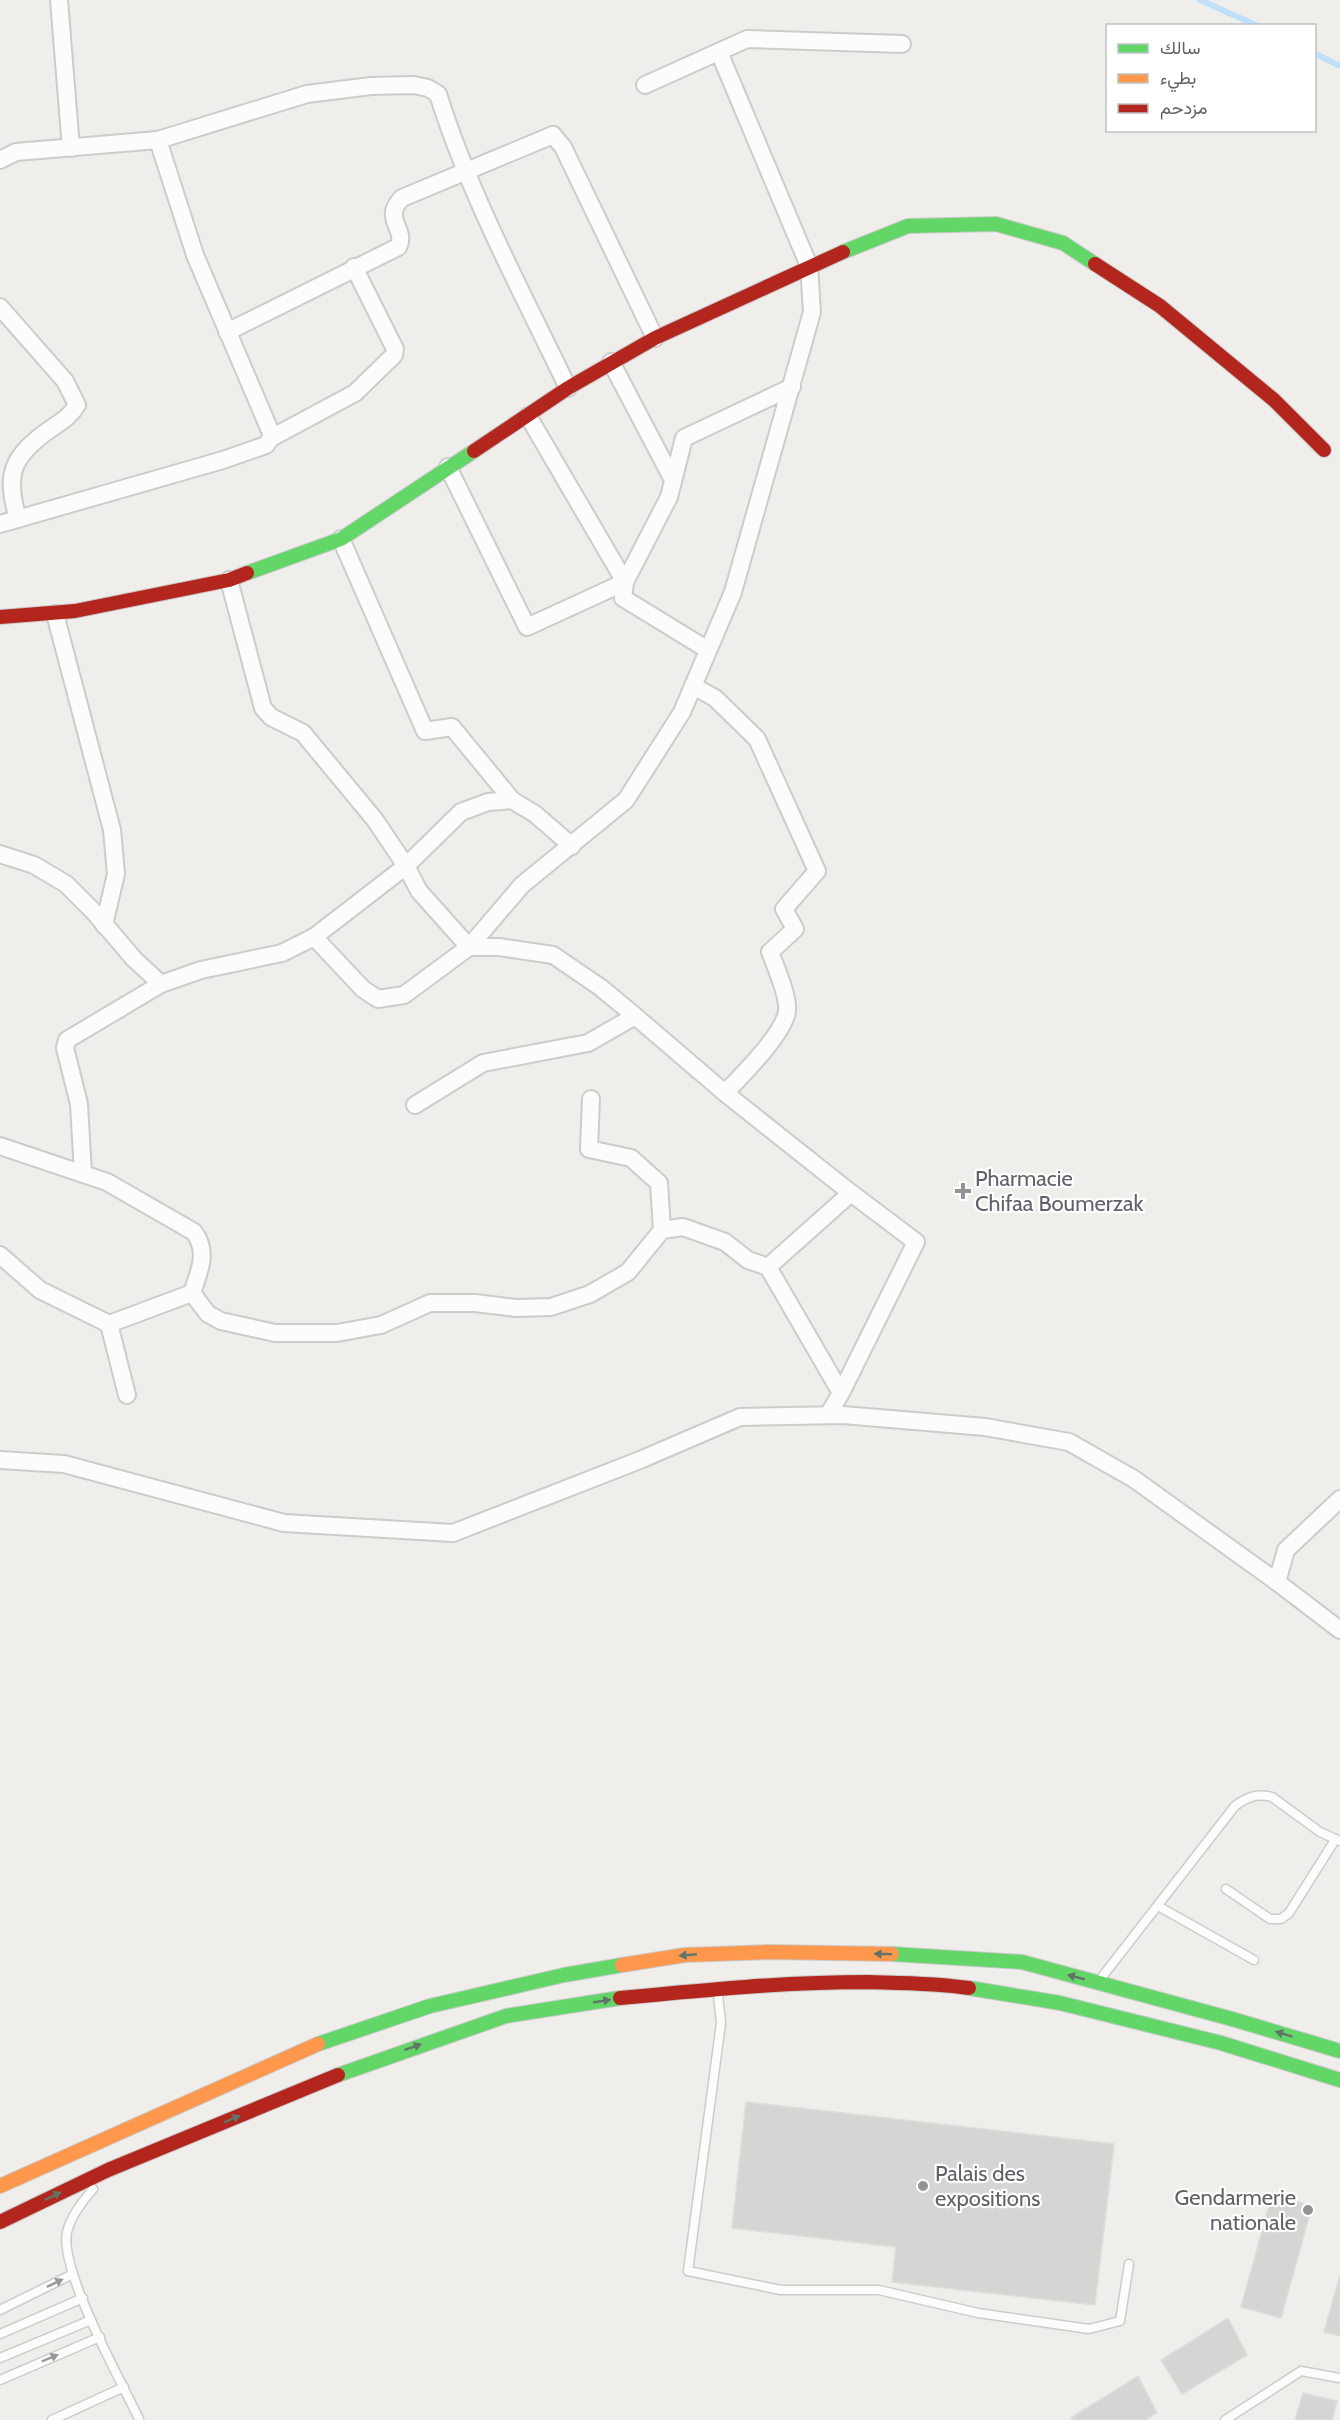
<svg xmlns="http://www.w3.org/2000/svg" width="1340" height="2420" font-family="Cabin,Vazirmatn,sans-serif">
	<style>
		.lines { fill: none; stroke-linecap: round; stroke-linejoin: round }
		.stream { stroke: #bfe0f9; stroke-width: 6 }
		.building { fill: #d6d5d3; stroke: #deddd9; stroke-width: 1.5 }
		.lane-casing { stroke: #cbcccc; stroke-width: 11 }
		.street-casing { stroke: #cbcccc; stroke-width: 20 }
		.fast-casing { stroke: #cacacb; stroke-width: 16 }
		.slow-casing { stroke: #cacacb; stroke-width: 16 }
		.jam-casing { stroke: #cacacb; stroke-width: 16 }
		.lane { stroke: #fdfcfc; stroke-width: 8 }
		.street { stroke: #fdfcfc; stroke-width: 16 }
		.fast { stroke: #63d668; stroke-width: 14 }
		.slow { stroke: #ff974d; stroke-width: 14 }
		.jam { stroke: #b3261e; stroke-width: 14 }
		.oneway { fill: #607468 }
		.oneway2 { fill: #96999c }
		.poi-dot { fill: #919496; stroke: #fff; stroke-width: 2 }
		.labels { text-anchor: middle; stroke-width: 4.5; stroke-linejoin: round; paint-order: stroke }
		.poi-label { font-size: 22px; fill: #5f6368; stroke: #fff; text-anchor: start }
	</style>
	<rect width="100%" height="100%" fill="#efeeea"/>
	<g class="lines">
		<g class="stream">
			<path d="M1200 0 1258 26"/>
			<path d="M1314 53 1340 66"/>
		</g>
	</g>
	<g class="building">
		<path d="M746 2102 1114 2144 1095 2305 892 2282 896 2247 732 2228Z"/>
		<path d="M1272 2195 1312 2206 1281 2318 1241 2307Z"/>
		<path d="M1340 2275V2336L1324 2332Z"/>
		<path d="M1228 2318 1247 2355 1182 2394 1161 2360Z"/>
		<path d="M1138 2376 1157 2413 1145 2420H1073L1071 2418Z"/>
		<path d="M1303 2393 1337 2401 1332 2420H1295Z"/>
	</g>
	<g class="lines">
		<defs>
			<g id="lane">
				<path d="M1226 1889 1270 1919H1281L1289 1913 1335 1840"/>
				<path d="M1158 1906 1254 1960"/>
				<path d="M1102 1977 1235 1806C1247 1797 1257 1793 1272 1797L1320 1832 1340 1841"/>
				<path d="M718 1995 721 2023 688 2271 781 2290H879L978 2313 1089 2329 1120 2321 1129 2264"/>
				<path d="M93 2189C82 2202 71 2216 67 2232 59 2270 121 2381 139 2419"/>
				<path d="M0 2310 73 2274"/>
				<path d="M0 2334 83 2298"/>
				<path d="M0 2358 91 2320"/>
				<path d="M0 2380 100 2337"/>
				<path d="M52 2420 124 2387"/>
				<path d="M1225 2420 1301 2371 1340 2378"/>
			</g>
			<g id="street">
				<path d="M59 0 71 148"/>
				<path d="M645 85 747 39 902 44"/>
				<path d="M158 140 307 94 371 86 414 85 428 88 438 94C470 196 522 292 568 388"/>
				<path d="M0 160 16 152 158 140 195 255 271 433V438L266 445 223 460 0 524"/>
				<path d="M0 307 65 381 77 405C70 417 60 422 49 430 11 457 5 475 18 519"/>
				<path d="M227 332 398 247C408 229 381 219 402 198L553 135 563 147 655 338"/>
				<path d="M611 362 673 480"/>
				<path d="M271 438 355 393 394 355 395 349 354 267"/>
				<path d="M448 467 527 627 625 582 528 416"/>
				<path d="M341 539 425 731 452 727 512 800"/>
				<path d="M229 580 263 708 271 717 303 733 375 820 406 866 419 891 469 947H499L553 955 600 987 635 1016"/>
				<path d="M55 614 112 830 116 874 104 925"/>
				<path d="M708 650 623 598 625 582 669 497 684 438 792 387"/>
				<path d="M693 686 715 698 757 739 817 871 784 909 795 929 770 952C775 965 789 997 787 1011 784 1034 742 1075 725 1093L851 1193"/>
				<path d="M0 854 34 865 66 884 94 912 134 959 161 984 201 970 282 953 314 937 406 866 461 812 488 802 512 800 535 814 572 846"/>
				<path d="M314 937 363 989 378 999 404 995 469 947 522 885 626 800 682 712 733 592 812 312 809 266 719 52"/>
				<path d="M591 1099 589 1149 631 1158 659 1183 662 1230"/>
				<path d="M415 1105 483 1063 588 1043 635 1016 725 1093"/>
				<path d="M0 1146 107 1182 194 1232C209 1252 199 1272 192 1293"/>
				<path d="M83 1174 79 1104 65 1048 67 1040 161 984"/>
				<path d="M0 1255 40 1290 109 1324"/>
				<path d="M127 1395 109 1324 192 1293 208 1314 221 1321 275 1333H337L381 1325 430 1303H475L516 1308 551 1307 590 1294 628 1272 662 1230 683 1227 725 1242 748 1260 768 1267"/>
				<path d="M828 1415 841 1393 916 1242 851 1193 768 1267 841 1393"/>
				<path d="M0 1460 64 1464 284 1523 453 1533 640 1460 740 1417 843 1415 985 1427 1069 1442 1134 1479 1277 1582 1340 1630"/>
				<path d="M1277 1582 1286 1550 1340 1499"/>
			</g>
			<g id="fast">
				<path d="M843 252 908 226 996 224 1063 243 1095 264"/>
				<path d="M247 573 341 539 474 451"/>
				<path d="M892 1954 1022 1962 1232 2019 1340 2051"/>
				<path d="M969 1988 1060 2003 1221 2043 1340 2080"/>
				<path d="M318 2044 430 2006 564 1975 622 1965"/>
				<path d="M338 2075 506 2016 620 1998"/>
			</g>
			<g id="slow">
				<path d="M622 1965 685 1955 768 1952 892 1954"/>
				<path d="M0 2186 318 2044"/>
			</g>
			<g id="jam">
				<path d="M1095 264 1160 306 1274 400 1324 450"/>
				<path d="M474 451 568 388 655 338 843 252"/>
				<path d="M0 617 75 611 229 580 247 573"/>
				<path d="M620 1998C703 1990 785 1982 868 1982 903 1983 935 1983 969 1988"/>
				<path d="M0 2222 108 2170 338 2075"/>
			</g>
		</defs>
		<use href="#lane" class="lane-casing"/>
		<use href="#street" class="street-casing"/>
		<use href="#fast" class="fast-casing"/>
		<use href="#slow" class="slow-casing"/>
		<use href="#jam" class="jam-casing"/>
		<use href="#lane" class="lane"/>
		<use href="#street" class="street"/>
		<use href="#fast" class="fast"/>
		<use href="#slow" class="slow"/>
		<use href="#jam" class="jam"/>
	</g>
	<defs><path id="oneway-solid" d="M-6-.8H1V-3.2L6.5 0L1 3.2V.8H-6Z" transform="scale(1.5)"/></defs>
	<g class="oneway">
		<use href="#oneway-solid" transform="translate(883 1954) rotate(-179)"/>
		<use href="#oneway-solid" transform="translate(688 1955) rotate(175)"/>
		<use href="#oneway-solid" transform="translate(1076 1977) rotate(-165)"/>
		<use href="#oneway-solid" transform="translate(602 2001) rotate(-9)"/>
		<use href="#oneway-solid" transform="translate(1284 2034) rotate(-163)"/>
		<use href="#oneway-solid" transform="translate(413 2047) rotate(-19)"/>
		<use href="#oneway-solid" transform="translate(232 2119) rotate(-23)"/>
		<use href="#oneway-solid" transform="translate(53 2196) rotate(-26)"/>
	</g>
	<g class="oneway2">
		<use href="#oneway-solid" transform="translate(55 2283) rotate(-26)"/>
		<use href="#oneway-solid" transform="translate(50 2358) rotate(-23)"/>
	</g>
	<g class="poi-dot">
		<path d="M960 1182h6v6h6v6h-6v6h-6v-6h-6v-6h6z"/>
		<circle cx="923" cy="2186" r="6"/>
		<circle cx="1308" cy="2210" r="6"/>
	</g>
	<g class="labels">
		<g class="poi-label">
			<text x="975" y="1186">Pharmacie<tspan x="975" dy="25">Chifaa Boumerzak</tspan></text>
			<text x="935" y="2181">Palais des<tspan x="935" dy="25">expositions</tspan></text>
			<text x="1296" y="2205" text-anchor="end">Gendarmerie<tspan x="1296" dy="25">nationale</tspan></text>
		</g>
	</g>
	<rect x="1106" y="24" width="210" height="108" fill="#ffffff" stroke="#bfc1c3" stroke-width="1.5"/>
	<rect x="1118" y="44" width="30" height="9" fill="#63d668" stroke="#bfc1c3" stroke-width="1.5"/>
	<text x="1160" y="54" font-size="18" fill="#5f6368">سالك</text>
	<rect x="1118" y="74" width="30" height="9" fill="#ff974d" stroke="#bfc1c3" stroke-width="1.5"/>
	<text x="1160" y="84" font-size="18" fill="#5f6368">بطيء</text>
	<rect x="1118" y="104" width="30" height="9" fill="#b3261e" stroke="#bfc1c3" stroke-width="1.5"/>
	<text x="1160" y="114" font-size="18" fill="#5f6368">مزدحم</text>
</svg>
